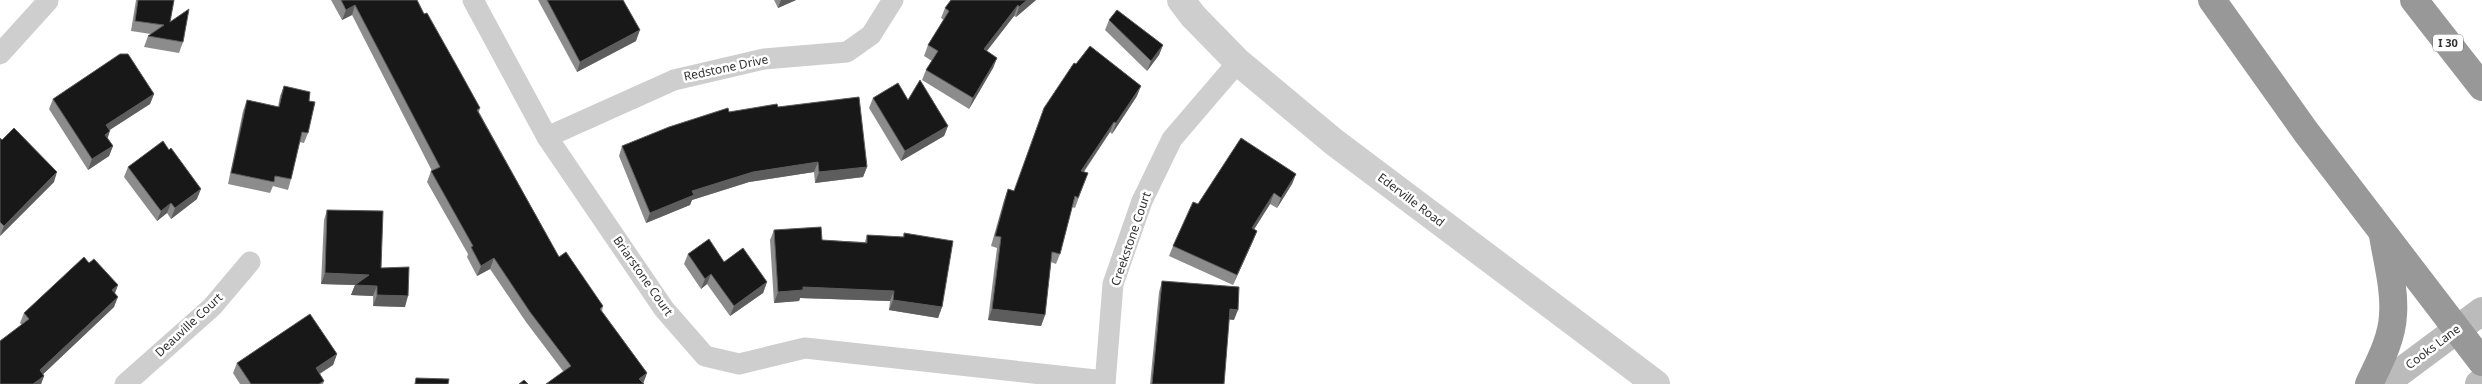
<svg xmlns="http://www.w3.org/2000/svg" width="2482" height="384" font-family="'Noto Sans',sans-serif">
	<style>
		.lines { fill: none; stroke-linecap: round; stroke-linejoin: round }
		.minor { stroke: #cecece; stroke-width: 21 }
		.tertiary { stroke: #cecece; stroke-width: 28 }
		.secondary { stroke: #bbb; stroke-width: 28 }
		.motorway { stroke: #989898; stroke-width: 28 }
		.wall { fill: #8c8c8c }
		.shaded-wall { fill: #5d5d5d }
		.building { fill: #181818; stroke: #5d5d5d }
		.labels { text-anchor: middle; stroke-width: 5; stroke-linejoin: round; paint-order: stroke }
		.shield { fill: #fff; stroke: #6f6f6f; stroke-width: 1 }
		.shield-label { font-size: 11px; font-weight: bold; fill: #313131 }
		.street-label { font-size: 12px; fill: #313131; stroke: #fff }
	</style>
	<rect width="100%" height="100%" fill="#fff"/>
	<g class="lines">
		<g class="minor">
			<path d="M473 0 547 137 664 309 705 356 739 364 805 348 1105 381"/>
			<path d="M0 54 48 1"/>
			<path d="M547 137 674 80 764 59 847 52 871 35 893 0"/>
			<path d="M125 384 212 307 250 262"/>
			<path d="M1105 384 1113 284 1142 201 1172 139 1238 62"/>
		</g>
		<path class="tertiary" d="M1181 0 1193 16 1238 62 1334 142 1656 384"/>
		<g class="secondary">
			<path d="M2384 384 2482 311"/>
			<path d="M2479 384 2482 382"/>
		</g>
		<g class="motorway">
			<path d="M2212 0 2306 132 2482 362"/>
			<path d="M2414 0 2482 87"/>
			<path d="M2369 384C2379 363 2392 339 2393 315 2395 289 2387 261 2383 235"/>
		</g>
	</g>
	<g class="wall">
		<path d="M136 0H174L170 22 183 42 179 53 144 47 148 36 151 34 131 31Z"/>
		<path d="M331 0H417L424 14 480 108 479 112 559 257 603 306 602 311 647 373 643 383 563 371 526 322 490 269 477 276 467 257 468 254 427 182 431 171H432L352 15 342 20Z"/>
		<path d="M538 0H623L636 41 577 72Z"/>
		<path d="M774 0H796L778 8Z"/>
		<path d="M1036 0 1016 17 1014 16 986 51 997 58 993 68 969 109 922 80 926 70 932 61 924 56 928 45 944 20 941 18 945 8Z"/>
		<path d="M1109 20 1163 45 1159 55 1147 71 1105 30Z"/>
		<path d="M284 86 309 101 308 133 304 143 299 142 291 179 288 190 273 186 270 193 228 184 243 111 247 100 278 107 280 96Z"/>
		<path d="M154 94 150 104 109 130 108 138 113 146 109 156 88 170 49 109 53 99Z"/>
		<path d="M1137 96 1112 134 1110 132 1084 172 1088 173 1075 208 1072 207 1060 254 1056 264 1051 262 1045 315 1041 326 988 320 997 248 991 246 1004 200 1008 189 1014 191Z"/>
		<path d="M873 98 908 100 948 126 944 136 901 161 869 108Z"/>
		<path d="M778 107 867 167 863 177 815 183 814 172 749 182 692 200 690 205 646 223 619 156 622 146 729 112Z"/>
		<path d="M0 138 54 182 0 236Z"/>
		<path d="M128 167 197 199 171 219 167 213 157 221 124 177Z"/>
		<path d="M1296 174 1292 184 1277 208 1270 204 1254 229 1257 231 1253 241 1233 285 1169 256 1173 246 1198 204Z"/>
		<path d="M327 210 381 268 405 307 373 306V296L351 295 355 285 321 284 324 220Z"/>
		<path d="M774 230 822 240 865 242 867 235 903 237 904 233 942 307 938 318 889 310 890 301 800 298 799 301 774 303 770 240Z"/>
		<path d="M688 254 724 262 767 282 763 293 730 316 707 284 701 289 684 264Z"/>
		<path d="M89 263 118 285 115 293 114 307 43 374 44 376 41 384H0L22 325 20 323 24 313Z"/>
		<path d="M1162 281 1234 320 1229 319 1224 384H1150L1159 292Z"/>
		<path d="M337 354 333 365 320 374 324 381 323 384H240L233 373 237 363Z"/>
	</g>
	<g class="shaded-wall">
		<path d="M781 0H796L778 8Z"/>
		<path d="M1027 0H1036L1016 17 1019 7Z"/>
		<path d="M355 5 352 15 342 20 346 10Z"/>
		<path d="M1018 5 1014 16 980 60 984 49Z"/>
		<path d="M640 30 636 41 577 72 580 62Z"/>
		<path d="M1163 45 1159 55 1147 71 1151 61Z"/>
		<path d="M997 58 993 68 969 109 973 98Z"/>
		<path d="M1141 86 1137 96 1112 134 1116 123Z"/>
		<path d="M154 94 150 104 102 135 106 125Z"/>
		<path d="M1114 122 1110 132 1077 181 1081 171Z"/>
		<path d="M948 126 944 136 901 161 905 151Z"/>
		<path d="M110 131 106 142 105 135Z"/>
		<path d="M113 146 109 156 88 170 92 159Z"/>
		<path d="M818 162 814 172 749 182 692 200 690 205 646 223 650 213 692 191 753 172Z"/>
		<path d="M867 167 863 177 815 183 819 172Z"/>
		<path d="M57 172 54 182 0 236 4 226Z"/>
		<path d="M1296 174 1292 184 1277 208 1281 198Z"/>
		<path d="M201 189 197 199 171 219 175 208Z"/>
		<path d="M1274 193 1270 204 1248 239 1252 228Z"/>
		<path d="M171 203 167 213 157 221 161 211Z"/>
		<path d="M1257 231 1253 241 1233 285 1237 275Z"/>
		<path d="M494 258 490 269 477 276 481 266Z"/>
		<path d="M325 273 369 275 377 286 373 296 351 295 355 285 321 284Z"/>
		<path d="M711 274 707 284 701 289 705 279Z"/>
		<path d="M767 282 763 293 730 316 734 306Z"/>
		<path d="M118 285 114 295 112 290Z"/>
		<path d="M803 287 894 291 890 301 800 298 799 301 774 303 778 292Z"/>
		<path d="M377 295 408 296 405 307 373 306Z"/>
		<path d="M118 297 114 307 36 381 40 370Z"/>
		<path d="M893 300 942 307 938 318 889 310Z"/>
		<path d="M992 309 1045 315 1041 326 988 320Z"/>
		<path d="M1230 309 1238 310 1234 320 1226 319Z"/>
		<path d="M337 354 333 365 312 378 316 368Z"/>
		<path d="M647 373 643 384 639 379Z"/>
		<path d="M44 376 41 384H33Z"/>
	</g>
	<g class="building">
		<path d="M138 0H174L170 22 189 9 183 42 148 36 164 25 135 21Z"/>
		<path d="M341 0H417L424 14 427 13 459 70 480 108 477 110 559 257 566 252 603 306 600 309 647 373 639 379 644 384H546L571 366 530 312 494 258 481 266 471 247 473 246 431 171 440 167 355 5 346 10Z"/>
		<path d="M547 0H623L640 30 580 62Z"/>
		<path d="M951 0H1027L1019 7 1018 5 984 49 997 58 973 98 926 70 938 51 928 45 949 11 945 8Z"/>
		<path d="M1117 10 1163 45 1151 61 1109 20Z"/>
		<path d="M1090 46 1141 86 1116 123 1114 122 1081 171 1088 173 1078 198 1075 196 1060 254 1052 252 1045 315 992 309 1001 237 995 236 1008 189 1014 191 1044 108 1074 63 1076 64Z"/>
		<path d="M120 54H128L154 94 106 125 110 131 105 135 113 146 92 159 53 99Z"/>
		<path d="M920 80 948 126 905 151 873 98 898 83 908 100Z"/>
		<path d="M284 86 310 92 309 101 315 102 308 133 302 132 291 179 275 176 274 182 231 173 247 100 279 107Z"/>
		<path d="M859 97 867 167 819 172 818 162 753 172 692 191 694 195 650 213 622 146 669 127 728 108 729 112 777 104 778 107Z"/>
		<path d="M14 128 57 172 4 226 0 222V138L2 140Z"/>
		<path d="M1241 138 1296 174 1281 198 1274 193 1252 228 1257 231 1237 275 1173 246 1193 202 1198 204Z"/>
		<path d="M163 141 169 150 171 148 201 189 175 208 171 203 161 211 128 167Z"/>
		<path d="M327 210 383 211 381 268 409 267 408 296 377 295V286L355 285 369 275 325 273Z"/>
		<path d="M821 227 822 240 867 243V235L904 237V233L953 241 942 307 893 300 894 291 803 287V290L778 292 774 230Z"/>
		<path d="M709 239 724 262 743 248 767 282 734 306 711 274 705 279 688 254Z"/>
		<path d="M84 257 89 263 94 259 118 285 112 290 118 297 40 370 44 376 33 384H0V341L29 319 24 313Z"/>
		<path d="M1162 281 1239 287 1238 310 1230 309 1224 384H1152Z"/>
		<path d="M310 314 337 354 316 368 324 381 319 384H251L237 363Z"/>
		<path d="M416 378 449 379 448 384H415Z"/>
		<path d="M524 380 528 384H519Z"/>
	</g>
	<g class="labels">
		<rect class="shield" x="2433" y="34.5" width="30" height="17" rx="4"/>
		<g class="shield-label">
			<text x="2448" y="47">I 30</text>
		</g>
		<g class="street-label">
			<text transform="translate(726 68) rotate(-12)" y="4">Redstone Drive</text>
			<text transform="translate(1411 200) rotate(37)" y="4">Ederville Road</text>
			<text transform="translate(1131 239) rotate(-71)" y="4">Creekstone Court</text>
			<text transform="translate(643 276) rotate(55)" y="4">Briarstone Court</text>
			<text transform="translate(189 325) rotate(-43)" y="4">Deauville Court</text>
			<text transform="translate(2433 347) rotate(-37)" y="4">Cooks Lane</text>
		</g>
	</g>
</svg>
